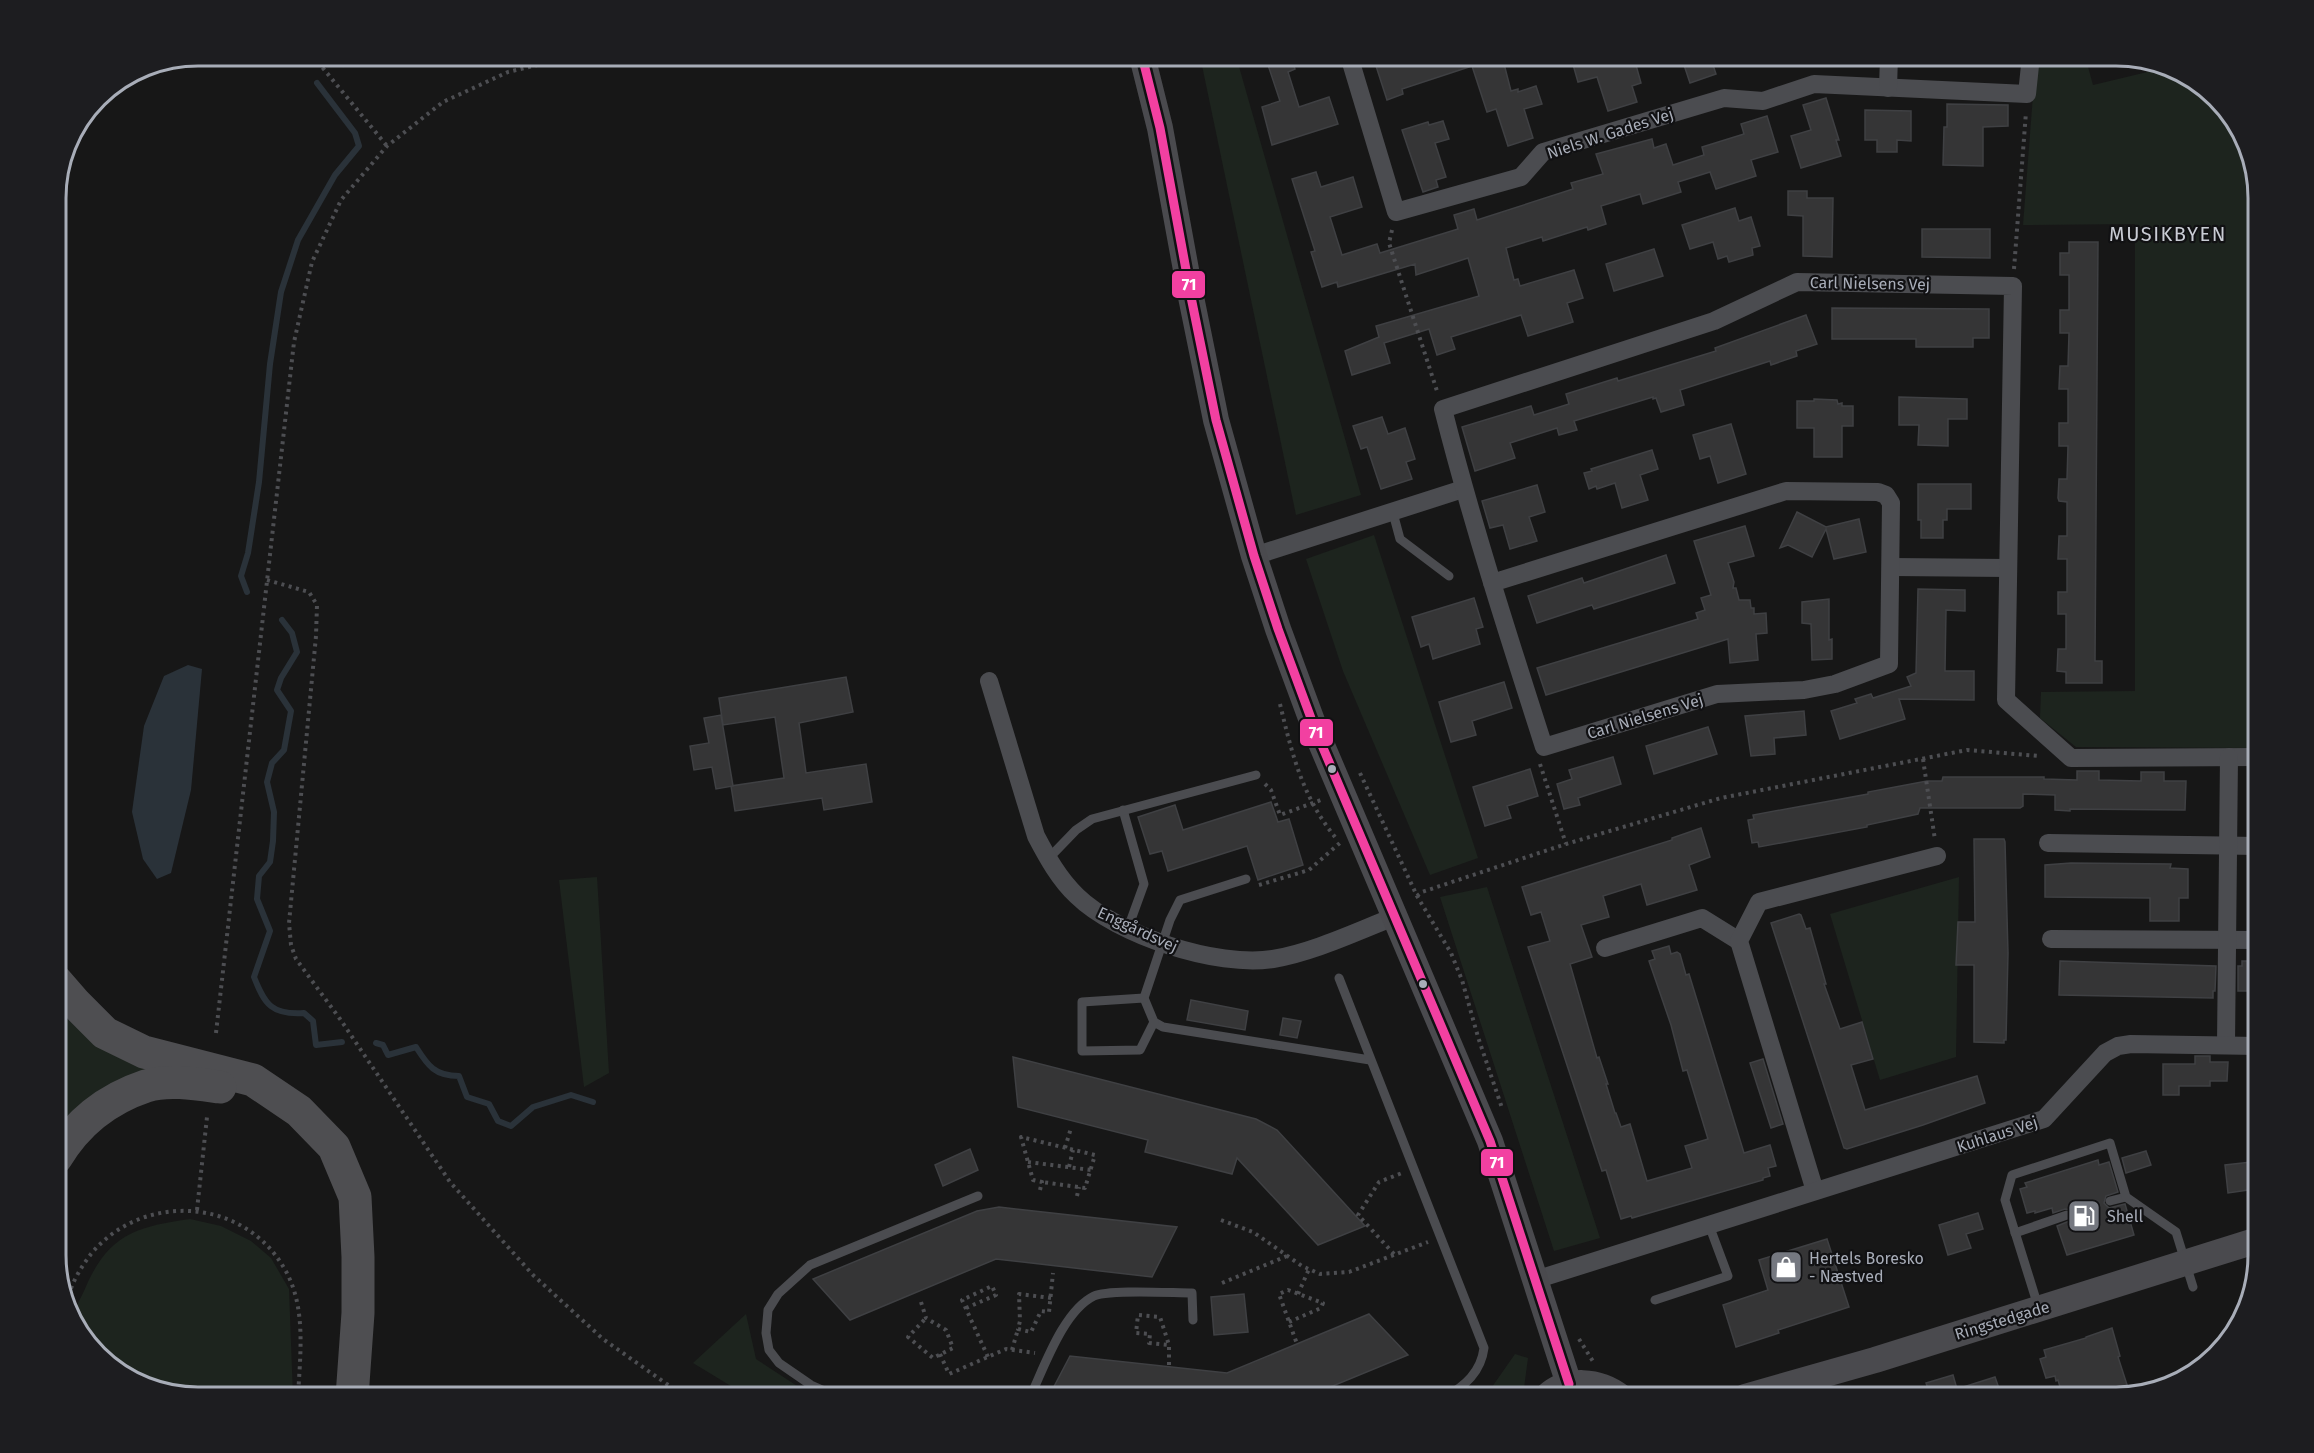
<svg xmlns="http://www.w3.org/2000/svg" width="2314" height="1453" font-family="'Fira Sans',sans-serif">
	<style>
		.green { fill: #1d241e }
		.water { fill: #2a3239 }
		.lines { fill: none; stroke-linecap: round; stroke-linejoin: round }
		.stream { stroke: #2a3239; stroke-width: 6 }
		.building { fill: #353536; stroke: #3f4043; stroke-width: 1.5 }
		.path { stroke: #4d4e52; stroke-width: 4; stroke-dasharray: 3 4.5; stroke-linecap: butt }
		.lane { stroke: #4b4c50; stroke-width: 9 }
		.street { stroke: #4b4c50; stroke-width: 18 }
		.secondary { stroke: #4a4a4e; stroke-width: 26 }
		.highway { stroke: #4e4e51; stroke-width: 33 }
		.bus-1-casing { stroke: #111113; stroke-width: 14 }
		.bus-1 { stroke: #f240a1; stroke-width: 9 }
		.bus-dot { fill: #a8adb8; stroke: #111113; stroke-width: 2 }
		.labels { text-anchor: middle; stroke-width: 4.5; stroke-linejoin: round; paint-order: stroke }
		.street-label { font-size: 16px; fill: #a8adb8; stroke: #111113 }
		.poi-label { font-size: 16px; fill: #a8adb8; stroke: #111113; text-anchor: start }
		.quarter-label { font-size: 20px; letter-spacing: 1.5px; fill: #c9ccd4; stroke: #111113 }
		.rim { fill: none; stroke: #a8adb8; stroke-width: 3 }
		.line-badge { stroke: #111113; stroke-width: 2 }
		.badge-label { font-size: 16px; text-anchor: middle; font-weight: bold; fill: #fff }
	</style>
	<rect width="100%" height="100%" fill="#171717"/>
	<g class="green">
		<path d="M1200 56H1236L1361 495 1296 515Z"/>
		<path d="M2036 56H2085L2093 85 2160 69 2195 79 2240 127 2258 198V748L2076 747 2040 718 2041 692 2135 691V224L2023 225Z"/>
		<path d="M1374 535 1478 858 1430 875 1343 671 1306 559Z"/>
		<path d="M597 877 609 1073 584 1087 559 880Z"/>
		<path d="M1959 877 1956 1057 1880 1080 1830 914Z"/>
		<path d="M1487 887 1600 1238 1554 1251 1440 897Z"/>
		<path d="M56 1005 59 1012 100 1046 170 1066 56 1143Z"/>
		<path d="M190 1219 221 1226 251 1241 271 1258 289 1289 293 1397H198L119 1374 74 1326C71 1313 79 1302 84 1291 107 1236 133 1227 190 1219Z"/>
		<path d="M746 1314 756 1359 814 1397H749L693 1363Z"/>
		<path d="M1515 1354 1528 1358 1524 1388 1514 1397H1485Z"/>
	</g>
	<path class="water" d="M188 665 202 669 191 790 171 873 157 879 143 859 132 812 144 726 164 676Z"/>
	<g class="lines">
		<g class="stream">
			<path d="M343 64 347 56"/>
			<path d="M247 592 241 576 248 553 259 482 270 364 281 292 298 240 335 175 359 146 355 133 317 83"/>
			<path d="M282 620 292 633 297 652 281 678 277 690 291 711 284 750 272 763 267 782 274 812 273 841 270 862 259 876 257 899 270 931 254 977C265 1005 272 1015 304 1013L313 1021 316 1045 342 1042"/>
			<path d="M376 1043 383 1045 388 1055 416 1047C428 1066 435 1076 459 1076L467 1097 489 1104 498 1121 511 1126 533 1107 571 1095 593 1102"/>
		</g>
	</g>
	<g class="building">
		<path d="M1265 56H1291L1295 69 1288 72 1299 107 1329 97 1338 124 1272 145 1262 107 1280 101Z"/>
		<path d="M1410 56H1502L1511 91 1518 89V92L1536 86 1542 104 1524 109 1533 138 1508 146 1496 109 1487 112 1472 66 1402 89 1403 94 1387 100 1376 66Z"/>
		<path d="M1591 56H1622L1624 61 1634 58 1641 83 1632 86 1637 102 1608 111 1597 77 1578 82 1572 61Z"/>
		<path d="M1681 56H1710L1716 74 1690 83Z"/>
		<path d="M1826 98 1839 140H1836L1841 156 1801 168 1791 136 1811 130 1803 105Z"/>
		<path d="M1947 104 2008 105V126L1983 127V166L1943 165 1944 127H1947Z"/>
		<path d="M1865 110 1911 111V141L1897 140V152H1877V140H1865Z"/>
		<path d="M1767 116 1778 152 1751 160 1756 176 1716 189 1710 172 1678 182 1681 192 1643 204 1640 194 1601 206 1606 224 1588 230 1587 227 1543 241 1542 237 1506 248 1514 280 1518 279 1520 286 1574 270 1583 298 1567 303 1573 322 1528 336 1521 315 1451 337 1455 349 1437 355 1429 329 1384 343 1390 363 1352 375 1345 351 1379 337 1376 326 1479 296 1468 258 1416 275 1415 264 1338 287 1337 282 1322 287 1311 252 1315 251 1292 179 1316 172 1321 187 1353 177 1362 207 1330 217 1342 255 1377 244 1380 253 1458 229 1454 215 1474 209 1477 220 1573 189 1571 183 1603 174 1596 154 1652 139 1654 148 1666 144 1673 165 1704 155 1702 147 1744 134 1741 124Z"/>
		<path d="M1443 121 1449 139 1435 143 1446 177 1436 180 1438 187 1423 192 1402 130 1428 122 1429 125Z"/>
		<path d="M1788 191H1807V198H1833L1832 257 1803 256V216L1788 215Z"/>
		<path d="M1735 208 1739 221 1751 217 1760 246 1752 248 1753 255 1729 262 1727 256 1718 259 1713 242 1690 249 1682 225Z"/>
		<path d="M1922 229H1990V258L1922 257Z"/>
		<path d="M2069 242H2098L2095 661H2102V683H2066V672L2057 671 2058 649H2066V614H2058V592H2067V559H2058L2059 536H2067V502L2059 501 2058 498 2059 479H2067L2068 446H2059V423H2068V389H2059L2060 366H2068L2069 333H2060V310H2069V275H2060V253H2069Z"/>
		<path d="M1654 249 1663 276 1614 291 1606 264Z"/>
		<path d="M1832 308 1989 309V338H1973V347H1916V339H1832Z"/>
		<path d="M1806 315 1817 344 1796 351 1797 356 1771 365 1770 361 1680 390 1684 405 1661 412 1656 398 1653 399V397L1574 421 1577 430 1559 435 1557 428 1510 443 1515 458 1475 471 1462 427 1531 406 1534 415 1569 404 1566 394 1617 378 1618 381 1716 351 1715 348Z"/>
		<path d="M1899 397 1967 399V419H1948V446L1918 445 1919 425H1899Z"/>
		<path d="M1814 399 1837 400 1838 404 1842 403V406H1853V426H1842V457H1814V428H1797V401H1814Z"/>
		<path d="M1382 417 1388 434 1405 428 1415 459 1406 462 1412 479 1381 489 1367 447 1361 449 1353 426Z"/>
		<path d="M1731 424 1746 474 1718 483 1710 456 1700 459 1693 435Z"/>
		<path d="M1652 450 1658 469 1640 475 1648 500 1622 508 1615 483 1597 489 1596 486 1589 489 1584 473 1592 471 1591 469Z"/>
		<path d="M1918 484H1971V509H1947V520H1943V538H1921V520H1918Z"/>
		<path d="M1537 485 1545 512 1529 517 1537 541 1510 549 1503 525 1490 528 1482 501Z"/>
		<path d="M1797 512 1826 527 1859 519 1866 552 1834 559 1826 529 1812 557 1788 545 1780 548Z"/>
		<path d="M1745 526 1754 556 1728 563 1734 582 1733 588H1736L1739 600H1750L1751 608H1754V614L1766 613 1767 633 1756 634 1758 660 1730 663 1728 639 1546 695 1537 668 1698 619 1696 613 1705 610 1701 598 1711 595 1694 541Z"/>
		<path d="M1666 555 1675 583 1594 609 1592 605 1537 623 1528 596 1582 578 1584 583Z"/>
		<path d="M1918 589 1965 590V611L1946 610 1945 671H1974V700L1899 699 1905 719 1840 739 1831 711 1857 703 1855 699 1871 694 1873 698 1911 686 1907 677 1916 673Z"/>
		<path d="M1474 598 1483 627 1476 629 1480 644 1433 659 1429 644 1421 647 1412 617Z"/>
		<path d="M1829 599V640L1832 639V659L1812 660 1811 624 1802 623V602Z"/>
		<path d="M846 677 853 712 799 723 806 773 866 764 872 802 824 810 822 798 735 811 731 786 784 778 775 717 723 725 719 698Z"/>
		<path d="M1504 682 1512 708 1472 721 1476 735 1451 742 1439 702Z"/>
		<path d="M1804 711 1806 735 1774 738 1775 754 1751 756 1745 716Z"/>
		<path d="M721 715 733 786 716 789 712 767 694 770 690 746 709 743 704 718Z"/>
		<path d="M1708 727 1717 754 1654 774 1646 746Z"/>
		<path d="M1613 757 1621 784 1578 798 1580 805 1564 809 1557 784 1572 779 1569 770Z"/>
		<path d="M1530 769 1538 796 1507 806 1511 818 1485 826 1473 787Z"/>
		<path d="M2077 771H2099V780L2141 781V772H2164V781H2186L2185 810 2070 809V811L2055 810V795L2023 794V806L2020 808H1920L1918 814 1867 825V827L1759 847 1758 842 1752 843 1748 820 1754 819 1753 815 1868 794V792L1927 781H1942L1943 777H2044V779L2077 780Z"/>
		<path d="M1271 802 1278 822 1289 819 1303 865 1258 880 1247 846 1168 871 1162 851 1150 854 1138 817 1175 805 1183 830Z"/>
		<path d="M1701 828 1710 857 1689 865 1697 890 1647 905 1641 884 1603 896 1609 917 1581 925 1592 957 1570 964 1597 1058 1599 1057 1608 1084H1606L1615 1113H1616L1621 1127 1630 1124 1647 1181 1692 1168 1685 1146 1708 1139 1687 1070 1683 1071 1671 1025 1649 961 1655 959 1652 951 1669 946 1671 954 1677 952 1680 954 1686 975 1689 974 1744 1153 1770 1145 1776 1166 1768 1168 1770 1176 1763 1178V1180L1632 1218 1631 1216 1621 1219 1606 1170 1602 1171 1528 947 1550 941 1541 912 1531 915 1522 887 1672 840V838Z"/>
		<path d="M1974 839H2004L2005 842 2008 953 2006 1040H2004V1043L1974 1042V965H1956L1958 922H1975Z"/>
		<path d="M2071 863 2171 864 2170 868 2188 869V898H2179V921H2150V898L2045 897V865Z"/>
		<path d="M1799 914 1801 915 1806 929 1810 928 1826 984H1824L1840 1029 1862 1022 1873 1059 1851 1065 1865 1110 1977 1076 1985 1103 1923 1125 1847 1149 1844 1148 1771 923Z"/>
		<path d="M2060 961 2216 966 2215 991H2213V998L2059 995Z"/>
		<path d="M2242 961H2258V991H2238V966H2242Z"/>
		<path d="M1191 1000 1248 1011 1245 1030 1187 1020Z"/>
		<path d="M1283 1018 1301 1021 1297 1038 1280 1035Z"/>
		<path d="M2195 1056H2210V1062H2228L2227 1081H2210V1086H2179V1095H2163V1064H2195Z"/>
		<path d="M1013 1057 1256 1119 1277 1130 1365 1226 1318 1245 1237 1158 1232 1174 1145 1152 1148 1140 1018 1107Z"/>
		<path d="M1763 1059 1783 1124 1771 1128 1750 1063Z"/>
		<path d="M970 1149 978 1170 943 1186 935 1165Z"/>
		<path d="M2146 1151 2151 1165 2126 1173 2122 1158Z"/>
		<path d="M2098 1160 2099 1165 2109 1162 2118 1192 2106 1196 2104 1203 2109 1208 2125 1204 2134 1235 2067 1255 2057 1226 2072 1220 2074 1216 2072 1210 2065 1209 2053 1213 2052 1208 2035 1213V1211L2027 1213 2020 1189 2027 1187 2025 1183Z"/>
		<path d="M2251 1162 2255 1189 2228 1193 2225 1165Z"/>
		<path d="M999 1207 1177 1227 1152 1277 996 1259 850 1320 813 1279 977 1211Z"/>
		<path d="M1978 1213 1983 1229 1966 1234 1971 1248 1948 1255 1939 1225Z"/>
		<path d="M1827 1239 1849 1307 1778 1330 1779 1333 1736 1347 1723 1305 1768 1290 1759 1260Z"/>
		<path d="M1244 1294 1248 1332 1214 1335 1211 1297Z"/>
		<path d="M1369 1314 1408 1355 1306 1397 1048 1398 1070 1356 1227 1373Z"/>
		<path d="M2112 1328 2120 1356 2118 1357 2130 1394 2116 1397H2086L2084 1391 2063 1397 2058 1380 2056 1381 2055 1376 2046 1378 2040 1359 2046 1357 2044 1350 2086 1338V1337Z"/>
		<path d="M1953 1375 1957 1389 1995 1377 2002 1397H1931L1926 1383Z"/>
	</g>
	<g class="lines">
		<g class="path">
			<path d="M313 56 387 146"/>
			<path d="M1392 230 1389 243 1437 391"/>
			<path d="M2014 269 2026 112"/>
			<path d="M267 580 309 592 317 605 316 636 289 923 291 945 296 959 340 1019 450 1182 533 1275 603 1339 671 1387 691 1397"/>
			<path d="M1280 704C1292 754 1302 796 1335 837"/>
			<path d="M1923 759 1935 840"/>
			<path d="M1540 764 1566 844"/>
			<path d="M1360 773 1417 896 1451 953 1462 980 1478 1037 1502 1108"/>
			<path d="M1265 784 1271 790 1280 815 1321 800"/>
			<path d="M1259 885 1309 870 1341 842"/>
			<path d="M1417 896 1422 892 1566 844 1721 798 1967 750 2039 756"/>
			<path d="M216 1033 294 342 312 262 341 200 387 146 443 102 508 72 576 56"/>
			<path d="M1065 1148 1071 1128"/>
			<path d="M1028 1162 1091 1170"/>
			<path d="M1069 1167 1073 1150"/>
			<path d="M1040 1190 1042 1182 1033 1180 1021 1137 1095 1155 1085 1188 1042 1182"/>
			<path d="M1077 1196 1079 1187"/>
			<path d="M197 1210 207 1117"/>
			<path d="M1221 1220 1253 1232 1302 1266 1320 1274 1349 1272 1428 1242"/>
			<path d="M1394 1254 1358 1215 1379 1182 1402 1173"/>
			<path d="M1222 1283 1287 1256"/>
			<path d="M1298 1294 1309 1269"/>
			<path d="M1051 1298 1019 1294 1020 1321 1018 1329 1031 1332 1041 1311 1049 1312 1053 1273"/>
			<path d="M921 1302 926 1318 946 1330 953 1348 933 1358 908 1337 926 1318"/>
			<path d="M67 1303C70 1285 81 1267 91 1254 142 1192 243 1197 284 1268 307 1306 300 1355 298 1397"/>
			<path d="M966 1308 996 1295 992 1286 962 1300 988 1357"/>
			<path d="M1289 1322 1321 1308 1323 1303 1288 1290 1279 1294 1297 1344"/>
			<path d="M1579 1339 1594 1363"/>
			<path d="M1012 1350 1018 1329"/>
			<path d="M940 1354 949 1374 1006 1349 1035 1353"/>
			<path d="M1169 1365V1345L1160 1317 1138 1315 1136 1333 1150 1334 1149 1343 1169 1345"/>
		</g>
		<g class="lane">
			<path d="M1393 513 1400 539 1449 576"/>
			<path d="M1123 810 1144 884 1128 928"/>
			<path d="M1048 859 1076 830 1092 819 1256 775"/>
			<path d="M1246 879 1180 900 1170 920 1144 998 1154 1022 1163 1027 1370 1060"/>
			<path d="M1339 978 1484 1348C1481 1372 1465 1386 1445 1397"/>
			<path d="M1144 998 1082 1002V1051L1140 1050 1154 1022"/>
			<path d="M2110 1201 2126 1197"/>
			<path d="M2015 1233 2067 1215"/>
			<path d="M1655 1300 1728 1276 1709 1225"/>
			<path d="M2038 1306 2005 1200 2012 1175 2110 1143 2126 1197 2176 1232 2193 1287"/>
			<path d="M838 1397 811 1385 779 1363 769 1350 766 1333 768 1310 778 1294 810 1265 978 1196"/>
			<path d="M1030 1397C1044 1368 1063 1311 1094 1296 1109 1289 1172 1293 1192 1293L1193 1320"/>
		</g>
		<g class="street">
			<path d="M1349 56 1396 212 1521 177 1543 152 1724 98 1763 101 1814 84 2027 94 2031 56"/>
			<path d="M1888 88 1889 56"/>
			<path d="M1254 556 1463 489"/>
			<path d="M1892 567 2008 568"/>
			<path d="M1492 583 1786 491 1878 492 1886 495 1891 503 1889 664 1835 684 1804 690 1717 694 1544 747C1508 635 1472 523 1443 409L1714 321 1797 282 2013 286 2006 700 2071 758 2258 757"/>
			<path d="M989 681 1036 836C1047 857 1059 879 1077 896 1117 935 1217 968 1273 959 1314 952 1355 932 1394 917"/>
			<path d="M2048 843 2258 846"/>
			<path d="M2051 939 2258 940"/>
			<path d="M1605 948 1702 918 1739 941"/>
			<path d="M2226 1044 2229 757"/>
			<path d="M1815 1191 1739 941 1759 902 1937 856"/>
			<path d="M1535 1280 2044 1119 2105 1053 2118 1046 2131 1044 2258 1046"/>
		</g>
		<g class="secondary">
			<path d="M1142 56 1160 128 1191 297 1216 420 1254 556 1278 629 1315 729 1490 1141 1569 1384"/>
			<path d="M1546 1397C1567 1377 1599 1380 1621 1397"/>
			<path d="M1745 1397 1875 1360 2258 1240"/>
		</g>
		<g class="highway">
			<path d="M56 981 76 1004 105 1033 144 1052 253 1080 299 1111 334 1147 355 1197 358 1257V1313L352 1397"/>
			<path d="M56 1158C76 1124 107 1099 146 1086 168 1079 198 1084 220 1087"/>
		</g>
		<defs>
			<path id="bus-1" d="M1142 56 1160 128 1191 297 1216 420 1254 556 1278 629 1315 729 1490 1141 1569 1384"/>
		</defs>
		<use href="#bus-1" class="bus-1-casing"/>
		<use href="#bus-1" class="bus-1"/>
	</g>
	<defs>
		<symbol id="fuel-square" viewBox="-11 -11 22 22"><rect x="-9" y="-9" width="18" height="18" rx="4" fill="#757880" stroke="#111113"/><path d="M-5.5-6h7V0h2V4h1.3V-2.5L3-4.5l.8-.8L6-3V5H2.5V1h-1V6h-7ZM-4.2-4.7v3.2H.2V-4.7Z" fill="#fff"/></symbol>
		<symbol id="shop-square" viewBox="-11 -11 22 22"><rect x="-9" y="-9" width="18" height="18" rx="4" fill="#757880" stroke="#111113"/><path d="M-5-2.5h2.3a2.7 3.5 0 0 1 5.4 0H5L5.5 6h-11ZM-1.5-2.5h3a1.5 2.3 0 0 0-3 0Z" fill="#fff"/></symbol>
	</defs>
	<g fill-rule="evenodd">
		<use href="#fuel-square" x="2065" y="1197" width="38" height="38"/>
		<use href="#shop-square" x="1767" y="1248" width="38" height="38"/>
	</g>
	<g class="bus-dot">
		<circle cx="1332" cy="769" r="5"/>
		<circle cx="1423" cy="984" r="5"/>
	</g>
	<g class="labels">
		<g class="street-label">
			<text transform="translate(1610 133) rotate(-18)" y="6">Niels W. Gades Vej</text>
			<text transform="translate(1870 283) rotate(1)" y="6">Carl Nielsens Vej</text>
			<text transform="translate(1645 716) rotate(-17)" y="6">Carl Nielsens Vej</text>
			<text transform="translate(1138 929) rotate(25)" y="6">Enggårdsvej</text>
			<text transform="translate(1997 1134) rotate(-18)" y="6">Kuhlaus Vej</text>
			<text transform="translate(2002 1320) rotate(-17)" y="6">Ringstedgade</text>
		</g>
		<g class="poi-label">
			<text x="2107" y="1222">Shell</text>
			<text x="1809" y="1264">Hertels Boresko<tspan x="1809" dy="18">- Næstved</tspan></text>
		</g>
		<g class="quarter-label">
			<text x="2168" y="241">MUSIKBYEN</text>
		</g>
	</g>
	<path d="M0 0H2314V1453H0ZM198 66H2116A132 132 0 0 1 2248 198V1255A132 132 0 0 1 2116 1387H198A132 132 0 0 1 66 1255V198A132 132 0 0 1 198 66Z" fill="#1d1d20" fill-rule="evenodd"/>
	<path class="rim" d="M198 66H2116A132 132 0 0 1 2248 198V1255A132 132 0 0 1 2116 1387H198A132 132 0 0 1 66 1255V198A132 132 0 0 1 198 66Z"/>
	<g class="line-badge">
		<rect x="1171" y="270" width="35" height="29" rx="6" fill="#f240a1"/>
		<rect x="1299" y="718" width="35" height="29" rx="6" fill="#f240a1"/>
		<rect x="1480" y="1148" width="34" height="29" rx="6" fill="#f240a1"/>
	</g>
	<g class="badge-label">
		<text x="1189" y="290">71</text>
		<text x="1316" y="738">71</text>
		<text x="1497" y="1168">71</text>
	</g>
</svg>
